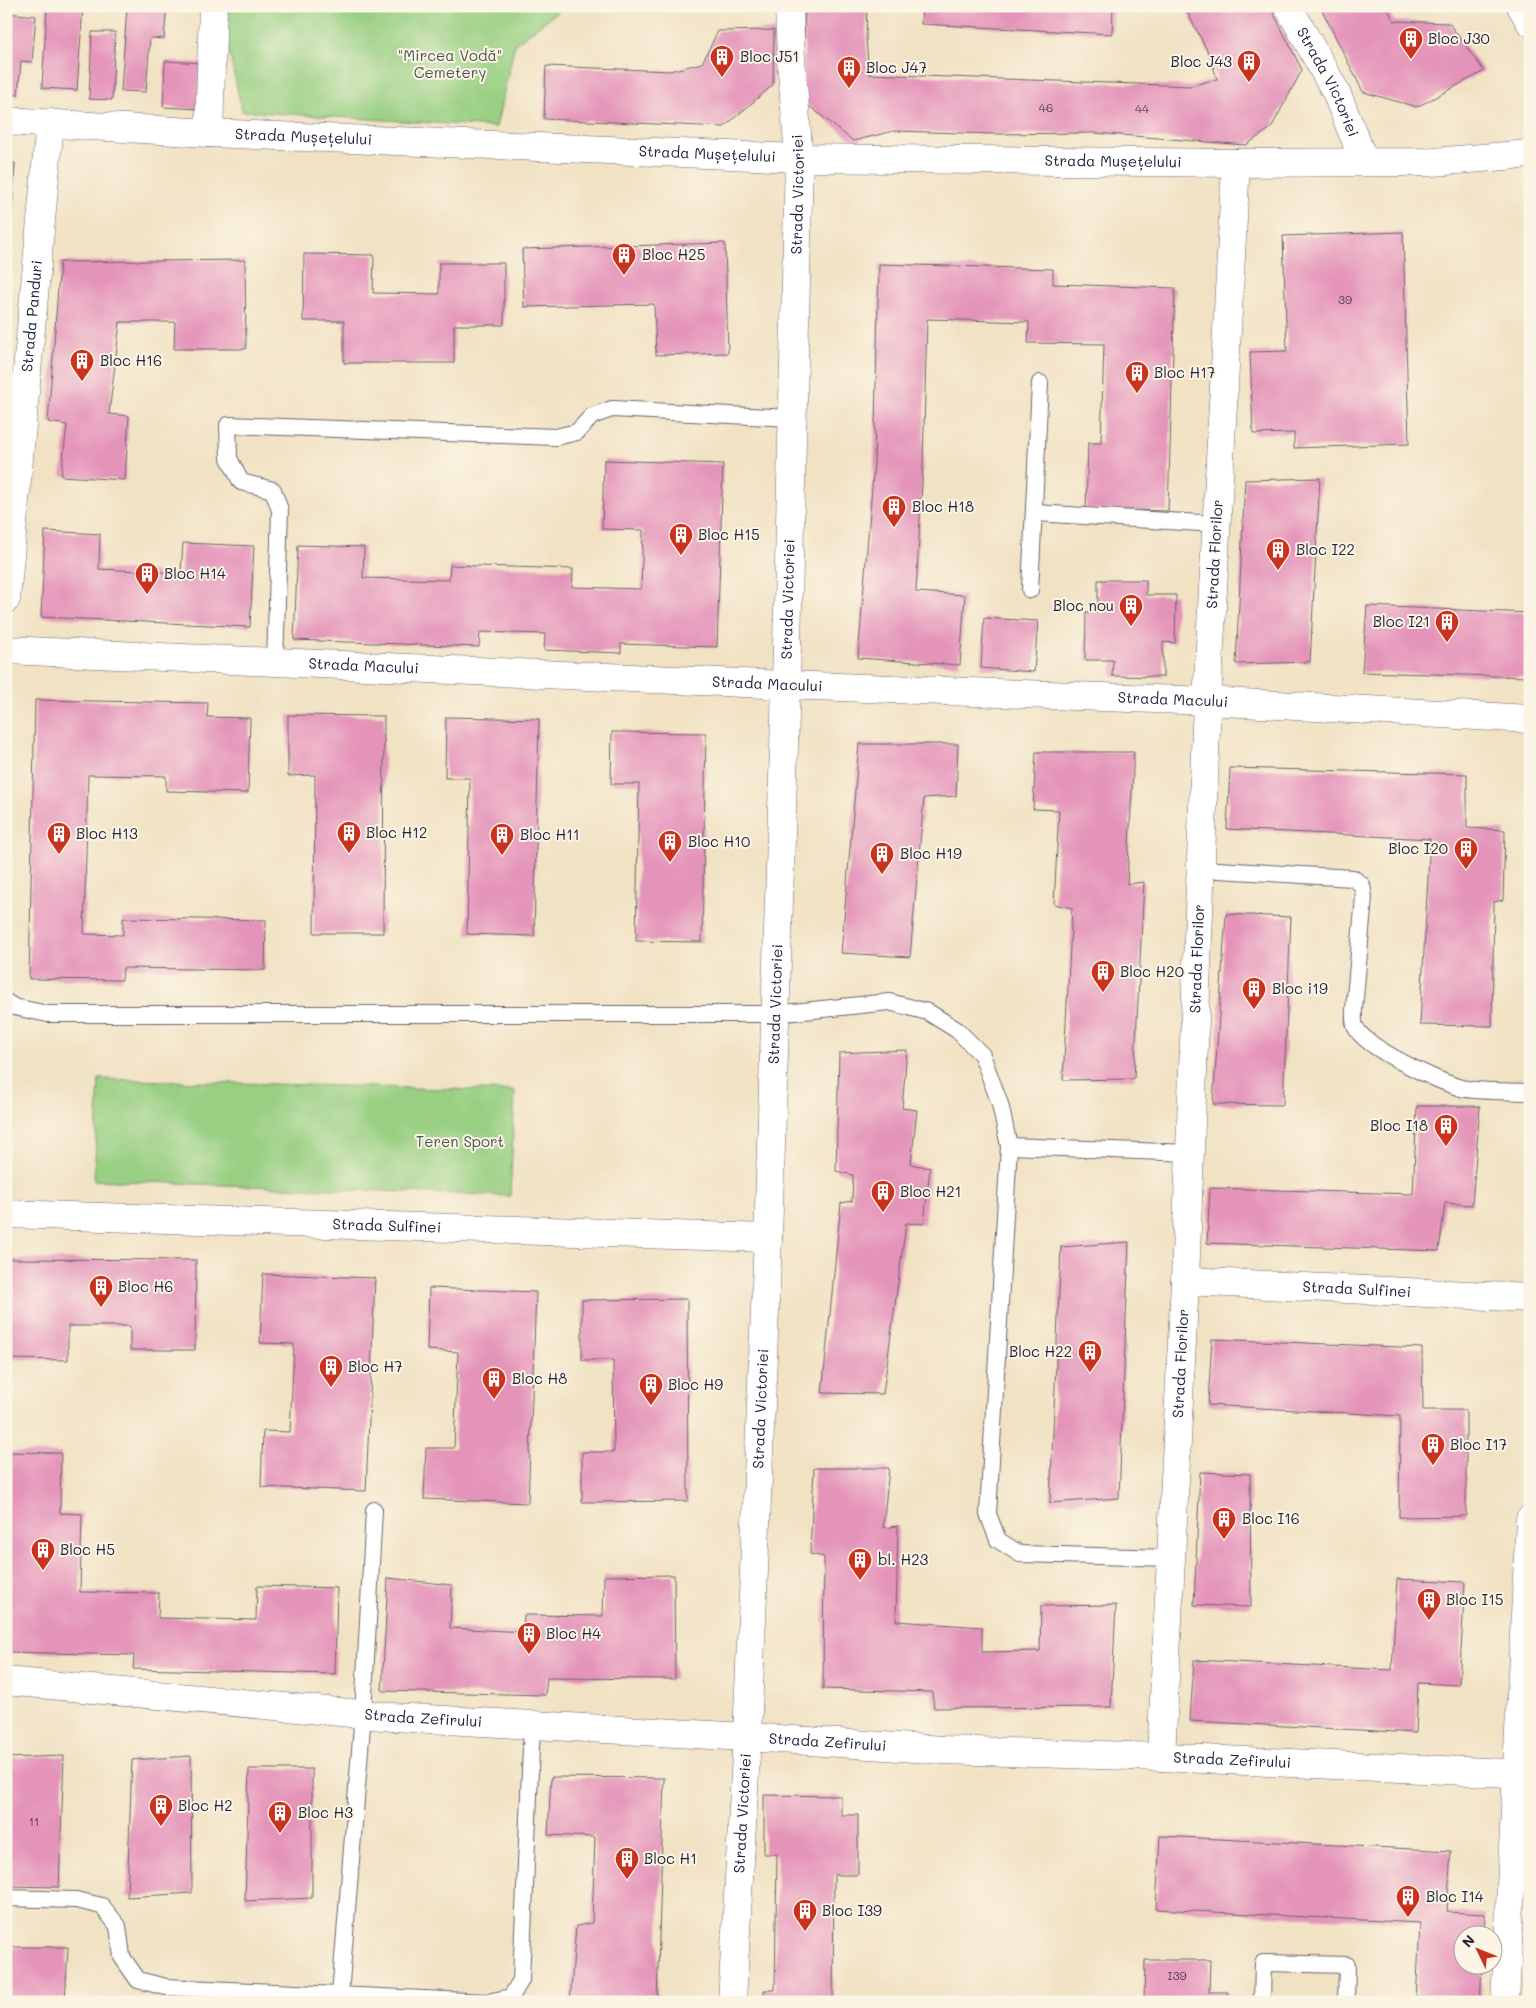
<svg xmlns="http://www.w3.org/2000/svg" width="1536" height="2008" font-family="Mali,sans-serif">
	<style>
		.green { fill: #98cf82; stroke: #5d785e }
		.building { fill: #e493b9 }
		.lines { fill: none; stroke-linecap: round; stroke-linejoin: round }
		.lane-casing { stroke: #6a656b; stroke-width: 18 }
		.street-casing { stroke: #6a656b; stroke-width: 29 }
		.lane { stroke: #fff; stroke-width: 16 }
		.street { stroke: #fff; stroke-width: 28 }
		.labels { text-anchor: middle; stroke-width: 4; stroke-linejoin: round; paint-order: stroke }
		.number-label { font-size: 12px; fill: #523e5a }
		.poi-label { font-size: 15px; fill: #22223b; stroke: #fcf5e5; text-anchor: start }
		.park-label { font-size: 15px; fill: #455650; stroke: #fcf5e5 }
		.street-label { font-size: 15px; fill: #22223b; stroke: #fcf5e5 }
	</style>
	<rect width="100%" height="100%" fill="#fcf5e5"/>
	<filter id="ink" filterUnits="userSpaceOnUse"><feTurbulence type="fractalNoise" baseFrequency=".02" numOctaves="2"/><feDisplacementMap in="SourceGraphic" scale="10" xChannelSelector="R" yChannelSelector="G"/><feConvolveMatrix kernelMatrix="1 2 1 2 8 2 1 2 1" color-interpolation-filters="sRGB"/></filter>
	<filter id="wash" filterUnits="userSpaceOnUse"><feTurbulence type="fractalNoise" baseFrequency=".0096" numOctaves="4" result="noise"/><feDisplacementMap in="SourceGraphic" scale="20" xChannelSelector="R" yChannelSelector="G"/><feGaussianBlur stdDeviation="1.12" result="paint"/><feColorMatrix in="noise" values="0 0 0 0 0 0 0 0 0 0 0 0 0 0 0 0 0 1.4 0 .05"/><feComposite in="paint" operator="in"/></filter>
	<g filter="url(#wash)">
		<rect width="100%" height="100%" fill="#f1e2c4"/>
		<g class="green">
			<path d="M219 6H565L515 44 496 127 242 111Z"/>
			<path d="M99 1079 515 1091 510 1196 94 1180Z"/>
		</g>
		<g id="blocks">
			<g class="building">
				<path d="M47 6H83L77 90 42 88Z"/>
				<path d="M127 6H167L164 39 150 38 146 92 121 91Z"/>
				<path d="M805 6H867L866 38 869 74 1190 86 1217 79 1210 56 1184 6H1270L1302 70 1271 128 1246 145 1095 133 996 134 894 131 853 141 803 101Z"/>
				<path d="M922 6H1113L1112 34 921 24Z"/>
				<path d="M1320 6H1386L1394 21 1449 23 1484 71 1417 107 1363 92Z"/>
				<path d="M6 13 36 16 32 62 21 61 18 95 6 94Z"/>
				<path d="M774 30 773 85 724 127 544 119 546 66 670 71 702 63 718 31Z"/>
				<path d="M92 32H115L112 100 89 99Z"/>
				<path d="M165 61 203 63 200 109 163 107Z"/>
				<path d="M6 162 15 163 10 248H6Z"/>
				<path d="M1403 232 1409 444 1294 448V433L1253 434 1250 352 1287 351 1283 236Z"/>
				<path d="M725 243 728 353 656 355 654 304 524 307 522 249Z"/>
				<path d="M304 254 374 255 373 293 439 294V263H504V325H454V363H344V321H303Z"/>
				<path d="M245 260 246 349H174L175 322H120L109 414 129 416 125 480 61 476 67 425 48 422 60 262Z"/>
				<path d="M879 264 1053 269V284L1175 288 1168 511 1086 509 1088 443H1101L1104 344 1028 343 1029 322 927 319 923 465 916 592 965 595 960 665 858 658 874 463Z"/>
				<path d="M604 460 723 464 717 647 621 644V653L544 650 545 634 480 632 479 647 294 640 298 545 364 547 363 578 449 580 450 565 573 569 572 587 641 589 643 530 602 529Z"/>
				<path d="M1320 478 1310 662 1236 664 1245 480Z"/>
				<path d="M45 531 100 534 99 569 181 573 183 543 254 546 250 627 41 617Z"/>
				<path d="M1098 580H1146V595H1176L1175 643 1163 642V677L1112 676 1113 660H1085L1086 612H1098Z"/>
				<path d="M1367 606 1530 613V677L1362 672Z"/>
				<path d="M984 618 1038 621 1034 672 981 668Z"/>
				<path d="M35 700 208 703 207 717 250 718 248 793 166 791V776L88 775 84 934 123 935V918L266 920 265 970 123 968 122 980 29 979Z"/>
				<path d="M288 715 384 716 383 933H314L315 775 288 776Z"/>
				<path d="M446 717 539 719 534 936 467 934 470 778H445Z"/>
				<path d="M612 732 706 733 702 942 636 941 639 784H611Z"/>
				<path d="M859 744H958L956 796 924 798 910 957 841 953Z"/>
				<path d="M1036 752H1134L1127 884 1144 882 1134 1079 1063 1080 1072 908 1054 904 1059 810 1033 809Z"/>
				<path d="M1230 768 1467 774V828L1505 830 1503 900 1494 902 1492 1026 1420 1025 1430 839 1227 829Z"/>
				<path d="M1226 914 1291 917 1283 1105 1213 1104Z"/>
				<path d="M907 1050 902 1108 917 1110 911 1164 930 1168 924 1224 906 1223 883 1394 822 1393 841 1203 852 1201 853 1175 836 1171 839 1053Z"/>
				<path d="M1417 1106H1480L1472 1205 1445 1203 1439 1251 1207 1243 1210 1188 1413 1194Z"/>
				<path d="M1129 1242 1119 1498 1050 1503 1061 1247Z"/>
				<path d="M7 1259 196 1260 195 1350H130V1326H68V1360L6 1359Z"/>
				<path d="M263 1274 375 1278 366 1491 261 1487 263 1431 290 1432 294 1344 260 1343Z"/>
				<path d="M429 1288 536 1292 528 1503 424 1499 426 1448H454L458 1352 427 1350Z"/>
				<path d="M687 1299 688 1501 582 1502V1452H614L613 1360H582V1300Z"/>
				<path d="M1212 1339 1422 1348 1423 1410H1466V1516L1399 1517 1400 1416 1208 1405Z"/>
				<path d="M6 1452 61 1453 60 1513 82 1514 80 1592 159 1593 158 1618 256 1620 257 1586 337 1588 335 1674 133 1669 134 1655 6 1652Z"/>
				<path d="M814 1468H889L883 1528 898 1526 896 1621 982 1627V1652L1040 1651 1041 1606 1116 1605 1111 1707 934 1708 932 1692 823 1689 824 1557 810 1554Z"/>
				<path d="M1200 1472 1250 1474 1251 1607 1194 1605Z"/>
				<path d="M674 1575 675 1679 547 1678 545 1695 382 1691 388 1578 452 1585 450 1628 523 1632 524 1615 603 1616 604 1576Z"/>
				<path d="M1397 1579 1465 1582 1459 1685 1418 1683 1416 1733 1190 1721 1194 1660 1392 1670Z"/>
				<path d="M64 1756 59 1887 6 1886V1758Z"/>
				<path d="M191 1756 192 1893 127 1897 132 1760Z"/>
				<path d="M249 1769H312V1898L245 1901Z"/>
				<path d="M551 1777 664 1778 657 2002H570L576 1926 592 1923 595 1837 548 1835Z"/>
				<path d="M764 1795 841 1796V1815H858V1875H834L833 2002H764V1990H775L777 1854H764Z"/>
				<path d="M1160 1836 1451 1851 1447 1912 1485 1914 1484 1936H1464V1966H1482L1480 2002H1416L1420 1923 1156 1909Z"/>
				<path d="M6 1947H68L65 2002H6Z"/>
				<path d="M1145 1960H1210L1209 1992H1228L1227 2002H1144Z"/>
			</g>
		</g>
	</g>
	<g filter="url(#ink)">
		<use href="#blocks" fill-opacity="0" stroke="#6a656b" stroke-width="1"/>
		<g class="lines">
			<defs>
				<g id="lane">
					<path d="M1035 513 1217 524"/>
					<path d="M1030 590 1040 383"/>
					<path d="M275 662 280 510 273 490 241 482 229 458 228 425 556 437 577 432 592 416 612 409 792 418"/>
					<path d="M1201 869 1353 878 1362 885 1364 897 1354 1009C1354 1015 1353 1024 1356 1028 1367 1049 1438 1081 1461 1088 1477 1092 1511 1091 1530 1092"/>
					<path d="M6 1002 14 1007 48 1014H775L889 1002 928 1012 957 1030 982 1055 1000 1104 1009 1146 988 1514 998 1540 1020 1554 1171 1558"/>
					<path d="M1009 1146 1190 1153"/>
					<path d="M6 1898 76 1900 102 1906 118 1926 122 1957 138 1980 166 1987 488 2002 511 1997 521 1980 532 1725"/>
					<path d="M340 1995 363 1714 374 1510"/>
					<path d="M1262 2002 1263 1963 1347 1965 1346 2002"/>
				</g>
				<g id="street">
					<path id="s1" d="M1288 6 1336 92 1364 161"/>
					<path d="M1521 6 1530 22"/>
					<path id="s2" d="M6 121 209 133 799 158 1236 163 1433 162 1530 154"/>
					<path d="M209 133 213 6"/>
					<path id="s3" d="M6 599 50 123"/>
					<path id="s4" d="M6 650 786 685 1207 701 1530 719"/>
					<path id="s5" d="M6 1214 768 1238"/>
					<path id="s6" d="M1185 1281 1530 1298"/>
					<path id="s7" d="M6 1681 393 1717 747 1737 944 1750 1161 1757 1530 1774"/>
					<path id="s8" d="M1161 1757 1185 1281 1207 701 1236 163"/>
					<path id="s9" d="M732 2002 747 1737 768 1238 786 685 799 158 791 59 789 6"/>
					<path d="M1505 2002 1530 1519"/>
				</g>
			</defs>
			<use href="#lane" class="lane-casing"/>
			<use href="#street" class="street-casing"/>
			<use href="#lane" class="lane"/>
			<use href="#street" class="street"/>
		</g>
	</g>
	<defs>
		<symbol id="building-pin" viewBox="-11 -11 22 30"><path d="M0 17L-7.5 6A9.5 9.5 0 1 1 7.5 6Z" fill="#c8321e" stroke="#fcf5e5"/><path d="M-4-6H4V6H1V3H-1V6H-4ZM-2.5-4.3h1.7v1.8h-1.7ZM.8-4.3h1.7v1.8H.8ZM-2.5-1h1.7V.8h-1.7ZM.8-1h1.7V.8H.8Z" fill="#fff"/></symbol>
	</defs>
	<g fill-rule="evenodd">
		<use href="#building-pin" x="1397" y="25" width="28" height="38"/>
		<use href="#building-pin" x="708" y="43" width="28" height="38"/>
		<use href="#building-pin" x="1235" y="48" width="28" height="38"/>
		<use href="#building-pin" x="835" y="54" width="28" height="38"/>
		<use href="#building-pin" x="610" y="241" width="28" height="38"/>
		<use href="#building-pin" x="68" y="347" width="28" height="38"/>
		<use href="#building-pin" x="1123" y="359" width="28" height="38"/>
		<use href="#building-pin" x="880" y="493" width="28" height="38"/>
		<use href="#building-pin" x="667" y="521" width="28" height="38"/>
		<use href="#building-pin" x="1264" y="536" width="28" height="38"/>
		<use href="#building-pin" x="133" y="560" width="28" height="38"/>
		<use href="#building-pin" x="1117" y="592" width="28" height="38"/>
		<use href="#building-pin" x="1433" y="608" width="28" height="38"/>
		<use href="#building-pin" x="335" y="819" width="28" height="38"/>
		<use href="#building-pin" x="45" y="820" width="28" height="38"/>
		<use href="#building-pin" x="488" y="821" width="28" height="38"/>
		<use href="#building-pin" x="656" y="828" width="28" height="38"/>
		<use href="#building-pin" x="1452" y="835" width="28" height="38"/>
		<use href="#building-pin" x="868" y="840" width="28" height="38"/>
		<use href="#building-pin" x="1089" y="958" width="28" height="38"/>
		<use href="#building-pin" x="1240" y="975" width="28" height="38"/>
		<use href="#building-pin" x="1432" y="1112" width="28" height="38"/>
		<use href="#building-pin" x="869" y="1178" width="28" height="38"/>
		<use href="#building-pin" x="87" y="1273" width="28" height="38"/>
		<use href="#building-pin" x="1076" y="1338" width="28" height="38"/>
		<use href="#building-pin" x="317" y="1353" width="28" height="38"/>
		<use href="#building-pin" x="480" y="1365" width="28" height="38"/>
		<use href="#building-pin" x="637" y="1371" width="28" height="38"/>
		<use href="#building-pin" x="1419" y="1431" width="28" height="38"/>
		<use href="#building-pin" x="1210" y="1505" width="28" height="38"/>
		<use href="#building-pin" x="29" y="1536" width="28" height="38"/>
		<use href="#building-pin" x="846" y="1546" width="28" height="38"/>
		<use href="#building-pin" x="1415" y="1586" width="28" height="38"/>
		<use href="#building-pin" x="515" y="1620" width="28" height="38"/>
		<use href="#building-pin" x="147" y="1792" width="28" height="38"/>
		<use href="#building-pin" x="266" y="1799" width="28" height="38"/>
		<use href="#building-pin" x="613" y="1845" width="28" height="38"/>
		<use href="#building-pin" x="1394" y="1883" width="28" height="38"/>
		<use href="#building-pin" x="791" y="1897" width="28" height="38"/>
	</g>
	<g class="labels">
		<g class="number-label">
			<text x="1046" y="112">46</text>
			<text x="1142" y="113">44</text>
			<text x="1345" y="304">39</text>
			<text x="34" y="1826">11</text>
			<text x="1177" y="1980">I39</text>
		</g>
		<g class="poi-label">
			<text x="1428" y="44">Bloc J30</text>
			<text x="740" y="62">Bloc J51</text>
			<text x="1232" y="67" text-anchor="end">Bloc J43</text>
			<text x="866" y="73">Bloc J47</text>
			<text x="642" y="260">Bloc H25</text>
			<text x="100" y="366">Bloc H16</text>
			<text x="1154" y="378">Bloc H17</text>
			<text x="912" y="512">Bloc H18</text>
			<text x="698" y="540">Bloc H15</text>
			<text x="1296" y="555">Bloc I22</text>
			<text x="164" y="579">Bloc H14</text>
			<text x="1114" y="611" text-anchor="end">Bloc nou</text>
			<text x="1430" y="627" text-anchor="end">Bloc I21</text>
			<text x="366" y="838">Bloc H12</text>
			<text x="76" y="839">Bloc H13</text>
			<text x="520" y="840">Bloc H11</text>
			<text x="688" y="847">Bloc H10</text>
			<text x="1448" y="854" text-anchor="end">Bloc I20</text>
			<text x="900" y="859">Bloc H19</text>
			<text x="1120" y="977">Bloc H20</text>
			<text x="1272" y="994">Bloc i19</text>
			<text x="1428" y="1131" text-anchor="end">Bloc I18</text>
			<text x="900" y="1197">Bloc H21</text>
			<text x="118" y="1292">Bloc H6</text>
			<text x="1072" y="1357" text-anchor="end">Bloc H22</text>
			<text x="348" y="1372">Bloc H7</text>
			<text x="512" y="1384">Bloc H8</text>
			<text x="668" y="1390">Bloc H9</text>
			<text x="1450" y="1450">Bloc I17</text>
			<text x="1242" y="1524">Bloc I16</text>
			<text x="60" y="1555">Bloc H5</text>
			<text x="878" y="1565">bl. H23</text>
			<text x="1446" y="1605">Bloc I15</text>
			<text x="546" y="1639">Bloc H4</text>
			<text x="178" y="1811">Bloc H2</text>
			<text x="298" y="1818">Bloc H3</text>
			<text x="644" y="1864">Bloc H1</text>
			<text x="1426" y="1902">Bloc I14</text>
			<text x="822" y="1916">Bloc I39</text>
		</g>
		<g class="park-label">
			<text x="450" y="61">"Mircea Vodă"<tspan x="450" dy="17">Cemetery</tspan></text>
			<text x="460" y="1147">Teren Sport</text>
		</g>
		<g class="street-label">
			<text dy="5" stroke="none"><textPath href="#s1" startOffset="86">Strada Victoriei</textPath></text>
			<text dy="5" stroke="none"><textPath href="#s2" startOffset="298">Strada Mușețelului</textPath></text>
			<text dy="5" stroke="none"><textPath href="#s2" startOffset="702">Strada Mușețelului</textPath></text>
			<text dy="5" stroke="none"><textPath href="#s2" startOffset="1108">Strada Mușețelului</textPath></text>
			<text dy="5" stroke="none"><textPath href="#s9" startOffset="1809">Strada Victoriei</textPath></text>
			<text dy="5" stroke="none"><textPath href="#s3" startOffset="284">Strada Panduri</textPath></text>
			<text dy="5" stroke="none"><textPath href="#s8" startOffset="1204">Strada Florilor</textPath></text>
			<text dy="5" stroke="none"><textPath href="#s9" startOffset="1404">Strada Victoriei</textPath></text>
			<text dy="5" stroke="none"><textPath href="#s4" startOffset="358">Strada Macului</textPath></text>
			<text dy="5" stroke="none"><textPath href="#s4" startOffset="762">Strada Macului</textPath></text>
			<text dy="5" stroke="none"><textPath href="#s4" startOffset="1168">Strada Macului</textPath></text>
			<text dy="5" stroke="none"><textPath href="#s8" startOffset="799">Strada Florilor</textPath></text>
			<text dy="5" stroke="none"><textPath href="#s9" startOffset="999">Strada Victoriei</textPath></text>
			<text dy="5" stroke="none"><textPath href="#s5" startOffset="381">Strada Sulfinei</textPath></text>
			<text dy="5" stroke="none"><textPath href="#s6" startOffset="172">Strada Sulfinei</textPath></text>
			<text dy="5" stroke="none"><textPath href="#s8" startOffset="394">Strada Florilor</textPath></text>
			<text dy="5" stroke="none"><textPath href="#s9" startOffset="594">Strada Victoriei</textPath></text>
			<text dy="5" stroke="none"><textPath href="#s7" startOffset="419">Strada Zefirului</textPath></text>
			<text dy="5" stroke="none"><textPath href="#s7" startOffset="824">Strada Zefirului</textPath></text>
			<text dy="5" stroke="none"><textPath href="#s7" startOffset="1229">Strada Zefirului</textPath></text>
			<text dy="5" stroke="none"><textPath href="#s9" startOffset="189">Strada Victoriei</textPath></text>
		</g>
	</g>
	<rect width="1536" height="2008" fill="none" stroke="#fcf5e5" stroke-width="25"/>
	<g transform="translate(1478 1950) rotate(313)"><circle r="24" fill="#fcf5e5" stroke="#a5a1a1"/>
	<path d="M0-4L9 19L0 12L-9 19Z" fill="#c8321e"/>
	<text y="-8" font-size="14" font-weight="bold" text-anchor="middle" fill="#22223b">N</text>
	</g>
</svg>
